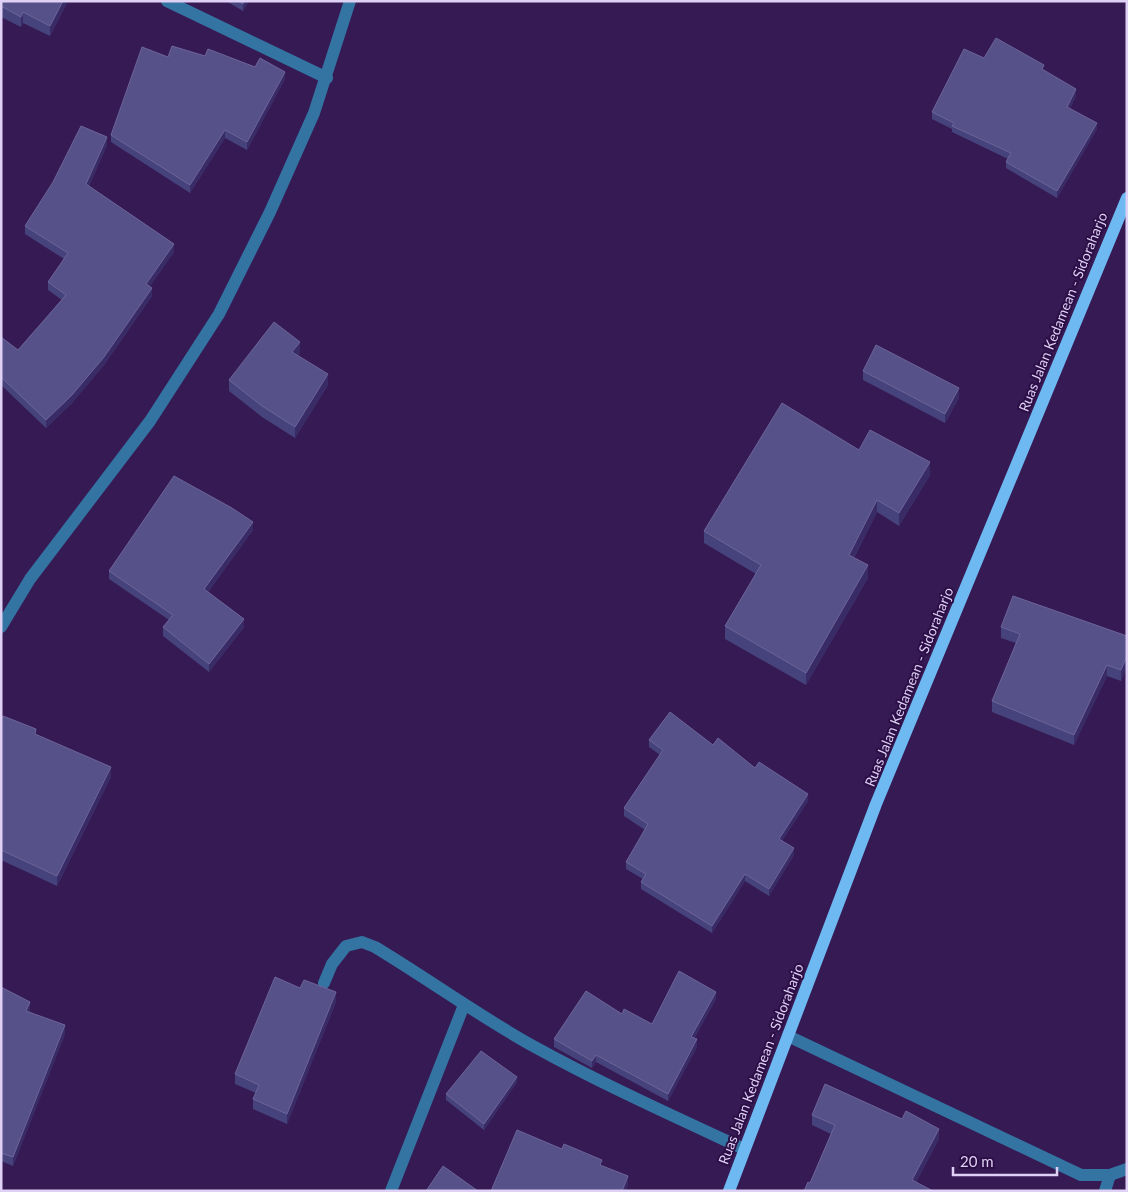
<svg xmlns="http://www.w3.org/2000/svg" width="1128" height="1192" font-family="Lato,sans-serif">
	<style>
		.lines { fill: none; stroke-linecap: round; stroke-linejoin: round }
		.minor { stroke: #3474a3; stroke-width: 12 }
		.major { stroke: #6fb9f3; stroke-width: 12 }
		.wall { fill: #46427c }
		.shaded-wall { fill: #392b66 }
		.building { fill: #575189; stroke: #6c659a }
		.labels { text-anchor: middle; stroke-width: 4; stroke-linejoin: round; paint-order: stroke }
		.street-label { font-size: 14px; fill: #dfd1f5; stroke: #2c0f47 }
	</style>
	<rect width="100%" height="100%" fill="#361a53"/>
	<g class="lines">
		<g class="minor">
			<path d="M167 1 327 78"/>
			<path d="M1 627 30 579 150 421 219 314 270 212 314 113 350 1"/>
			<path d="M324 983 332 964 346 946 362 942 375 947C428 979 479 1016 533 1046 602 1084 673 1116 744 1149"/>
			<path d="M788 1036 1081 1175H1110L1127 1169"/>
			<path d="M391 1191 464 1005"/>
			<path d="M1105 1191 1110 1175"/>
		</g>
		<path class="major" d="M729 1191 876 804 1127 198"/>
	</g>
	<g class="wall">
		<path d="M1 1H68L50 36 23 23 21 27 1 17Z"/>
		<path d="M226 1H249L243 11Z"/>
		<path d="M168 57 285 79 247 150 225 138 190 193 111 142V135Z"/>
		<path d="M1044 71 1076 96 1070 108 1097 129 1057 198 1006 168V162L1008 159 952 132V129L932 119V112Z"/>
		<path d="M107 145 89 186 174 252 150 286 152 296 104 365 72 403 46 428 1 385V337L18 350 62 300 48 290V282L64 259 25 234V226Z"/>
		<path d="M300 353 298 355 328 385 295 438 262 417 229 391V380Z"/>
		<path d="M863 371 959 398 945 423 863 380Z"/>
		<path d="M859 450 930 475 899 526 877 512 854 558 868 578 806 685 725 639V626L756 574 704 543V531Z"/>
		<path d="M253 530 208 592 244 627 209 672 163 636V627L169 620 109 579V571Z"/>
		<path d="M1001 627 1127 636V666L1121 681 1107 676 1074 745 992 712V701L1016 643 1001 638Z"/>
		<path d="M1 722 36 735 111 777 57 886 1 860Z"/>
		<path d="M649 740 713 745 755 768 808 801 782 841 794 855 769 896 745 881 712 933 641 889V882L643 879 626 869V862L645 830 624 816V808L660 755 649 747Z"/>
		<path d="M1 987 30 1011V1012L65 1034 13 1166 1 1161Z"/>
		<path d="M716 999 694 1039 697 1047 668 1101 596 1062 592 1068 554 1047V1039L622 1014 652 1024Z"/>
		<path d="M336 1002 287 1124 253 1109V1099L256 1093 235 1084V1074Z"/>
		<path d="M517 1082 484 1130 446 1100V1094Z"/>
		<path d="M812 1115 939 1139 916 1182 810 1183 831 1134 812 1125Z"/>
	</g>
	<g class="shaded-wall">
		<path d="M63 1H68L50 36V26Z"/>
		<path d="M244 1H249L243 11V4Z"/>
		<path d="M23 12V23L21 27V17Z"/>
		<path d="M285 72V79L247 150V142Z"/>
		<path d="M1076 89V96L1067 113V107Z"/>
		<path d="M1097 123V129L1057 198V191Z"/>
		<path d="M225 130V138L190 193V185Z"/>
		<path d="M107 137V145L86 193V184Z"/>
		<path d="M174 244V252L146 292V284Z"/>
		<path d="M152 288V296L104 365 72 403 46 428V420Z"/>
		<path d="M300 342V353L292 363V352Z"/>
		<path d="M328 374V385L295 438V427Z"/>
		<path d="M959 388V398L945 423V414Z"/>
		<path d="M930 462V475L899 526V513Z"/>
		<path d="M877 500V512L849 567V555Z"/>
		<path d="M253 522V530L204 597V589Z"/>
		<path d="M868 565V578L806 685V673Z"/>
		<path d="M244 619V627L209 672V664Z"/>
		<path d="M1127 656V666L1121 681V670Z"/>
		<path d="M1107 665V676L1074 745V735Z"/>
		<path d="M111 767V777L57 886V876Z"/>
		<path d="M808 794V801L779 846V839Z"/>
		<path d="M794 848V855L769 896V889Z"/>
		<path d="M745 874V881L712 933V926Z"/>
		<path d="M336 992V1002L287 1124V1114Z"/>
		<path d="M716 992V999L691 1044V1037Z"/>
		<path d="M30 1002V1011L26 1020V1011Z"/>
		<path d="M65 1025V1034L13 1166V1157Z"/>
		<path d="M697 1039V1047L668 1101V1094Z"/>
		<path d="M596 1055V1062L592 1068V1061Z"/>
		<path d="M517 1077V1082L484 1130V1124Z"/>
		<path d="M939 1129V1139L912 1191V1180Z"/>
		<path d="M628 1176V1185L626 1191H622Z"/>
	</g>
	<g class="building">
		<path d="M1 1H63L50 26 23 12 21 17 1 6Z"/>
		<path d="M238 1H244L243 4Z"/>
		<path d="M996 38 1044 65 1042 69 1076 89 1067 107 1097 123 1057 191 1006 162 1011 153 952 126 954 123 932 112 964 49 984 58Z"/>
		<path d="M172 46 205 56 208 49 255 67 260 58 285 72 247 142 225 130 190 185 111 135 142 47 168 57Z"/>
		<path d="M81 126 107 137 86 184 174 244 146 284 152 288 104 357 72 395 46 420 1 377V337L18 350 66 295 48 282 68 253 25 226 53 182Z"/>
		<path d="M274 322 300 342 292 352 328 374 295 427 262 406 229 380Z"/>
		<path d="M876 345 959 388 945 414 863 371Z"/>
		<path d="M782 403 859 450 870 430 930 462 899 513 877 500 849 555 868 565 806 673 725 626 761 565 704 531Z"/>
		<path d="M174 476 232 508 253 522 204 589 244 619 209 664 163 627 173 615 109 571Z"/>
		<path d="M1013 596 1127 636V656L1121 670 1107 665 1074 735 992 701 1020 634 1001 627Z"/>
		<path d="M670 712 713 745 718 738 755 768 759 762 808 794 779 839 794 848 769 889 745 874 712 926 641 882 646 874 626 862 648 824 624 808 663 750 649 740Z"/>
		<path d="M3 716 36 729 35 734 111 767 57 876 1 850V746L2 744 1 743V722Z"/>
		<path d="M679 971 716 992 691 1037 697 1039 668 1094 596 1055 592 1061 554 1039 586 991 622 1014 624 1009 652 1024Z"/>
		<path d="M275 977 300 988 304 980 336 992 287 1114 253 1099 259 1085 235 1074Z"/>
		<path d="M1 987 30 1002 26 1011 65 1025 13 1157 1 1153Z"/>
		<path d="M481 1051 517 1077 484 1124 446 1094Z"/>
		<path d="M825 1084 902 1119 906 1111 939 1129 912 1180 933 1191H804L808 1182 810 1183 835 1125 812 1115Z"/>
		<path d="M517 1130 562 1149 564 1144 602 1160 600 1165 628 1176 622 1191H491Z"/>
		<path d="M443 1166 478 1191H426Z"/>
	</g>
	<g class="labels">
		<g class="street-label">
			<text transform="translate(1063 312) rotate(-68)" y="5">Ruas Jalan Kedamean - Sidoraharjo</text>
			<text transform="translate(909 687) rotate(-68)" y="5">Ruas Jalan Kedamean - Sidoraharjo</text>
			<text transform="translate(761 1064) rotate(-69)" y="5">Ruas Jalan Kedamean - Sidoraharjo</text>
		</g>
	</g>
	<rect width="1128" height="1192" fill="none" stroke="#dfd1f5" stroke-width="5"/>
	<path d="M953 1167v8h104v-8" fill="none" stroke="#dfd1f5" stroke-width="2.5"/>
	<text x="960" y="1167" font-size="15" fill="#dfd1f5" stroke="#2c0f47" stroke-width="4" paint-order="stroke">20 m</text>
</svg>
